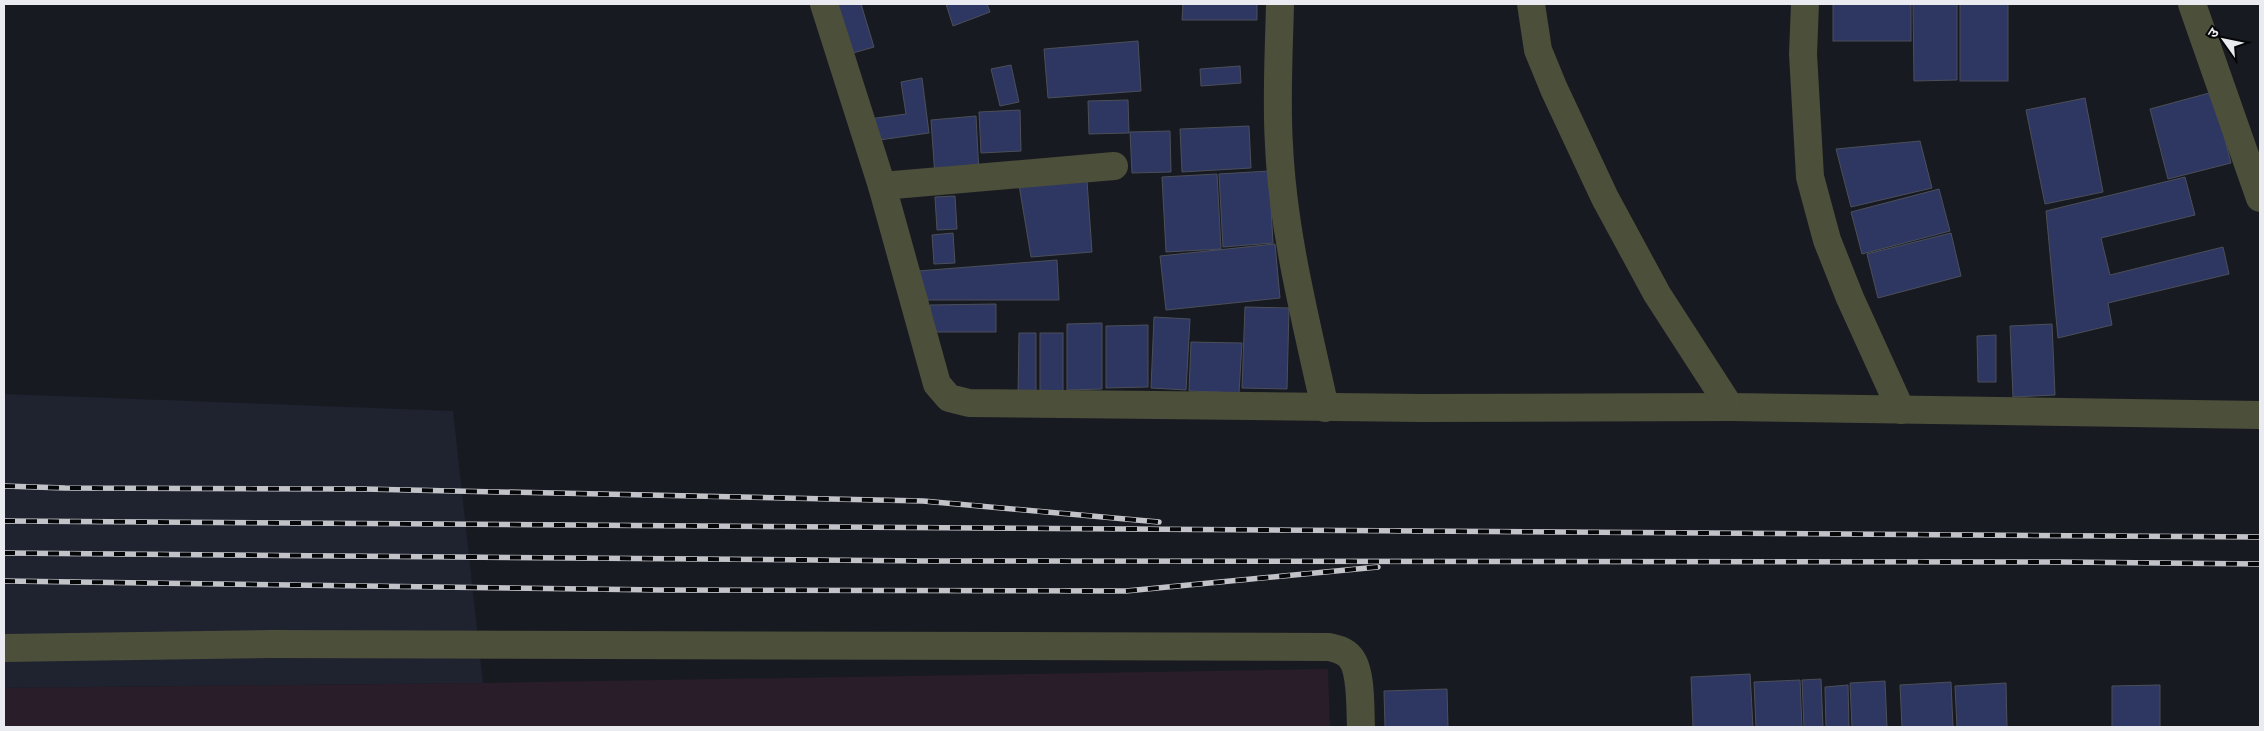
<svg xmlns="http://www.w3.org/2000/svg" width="2264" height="731" font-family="Montserrat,'Noto Sans Devanagari',sans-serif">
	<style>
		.built { fill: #1f222f }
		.industrial { fill: #291d29 }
		.building { fill: #2d3762; stroke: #4c4f58 }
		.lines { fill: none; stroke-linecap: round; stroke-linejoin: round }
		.minor { stroke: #4c4f39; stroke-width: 28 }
		.rail-casing { stroke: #c1c3c8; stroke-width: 5.5 }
		.rail { stroke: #050608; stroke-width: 4; stroke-dasharray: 11; stroke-linecap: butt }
	</style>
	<rect width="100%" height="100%" fill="#181a22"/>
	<path class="built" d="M4 394 453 411 483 683 4 688Z"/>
	<path class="industrial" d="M1328 669 1330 727H4V688L483 683Z"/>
	<g class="building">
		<path d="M832 4H861L874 47 846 55Z"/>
		<path d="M946 4H987L990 12 953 26Z"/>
		<path d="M1183 4H1257V20H1182Z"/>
		<rect x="1833" y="4" width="78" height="37"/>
		<path d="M1913 4H1957V80L1914 81Z"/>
		<rect x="1960" y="4" width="48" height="77"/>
		<path d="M1138 41 1141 91 1048 98 1044 49Z"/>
		<path d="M1011 65 1019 102 1000 106 991 69Z"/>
		<path d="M1240 66 1241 83 1201 86 1200 69Z"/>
		<path d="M922 78 929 133 872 141 869 119 906 114 901 82Z"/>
		<path d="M2213 92 2231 163 2168 179 2150 109Z"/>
		<path d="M2085 98 2103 192 2045 204 2026 110Z"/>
		<path d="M1128 100 1129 133 1089 134 1088 101Z"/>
		<path d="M1020 110 1021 151 981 153 979 112Z"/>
		<path d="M976 116 979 174 935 177 931 120Z"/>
		<path d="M1249 126 1251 168 1182 172 1180 129Z"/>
		<path d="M1170 131 1171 172 1132 173 1130 132Z"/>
		<path d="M1920 141 1932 188 1851 207 1836 149Z"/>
		<path d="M1269 171 1273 243 1223 247 1219 174Z"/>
		<path d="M1217 174 1221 249 1166 252 1162 177Z"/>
		<path d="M2185 177 2195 215 2101 238 2110 275 2223 247 2229 274 2108 303 2112 325 2058 338 2046 211Z"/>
		<path d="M1087 181 1092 252 1031 257 1019 185Z"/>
		<path d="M1939 189 1950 231 1862 254 1851 212Z"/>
		<path d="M955 196 957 229 937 230 935 197Z"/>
		<path d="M953 233 955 263 934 264 932 235Z"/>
		<path d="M1951 233 1961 276 1878 298 1867 254Z"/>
		<path d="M1275 244 1280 298 1166 310 1160 256Z"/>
		<path d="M1057 260 1059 300H928L918 271Z"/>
		<path d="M996 304V332H931L930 305Z"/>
		<path d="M1245 307 1289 308 1287 389 1242 388Z"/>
		<path d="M1154 317 1190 319 1186 390 1151 388Z"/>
		<path d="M1102 323V389L1067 390V324Z"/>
		<path d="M2052 324 2055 395 2013 397 2010 326Z"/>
		<path d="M1148 325V387L1106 388V326Z"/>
		<path d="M1019 333H1036V395H1018Z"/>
		<rect x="1040" y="333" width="23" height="63"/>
		<path d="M1996 335V382H1978L1977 336Z"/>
		<path d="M1191 342 1242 343 1239 393 1189 391Z"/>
		<path d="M1750 674 1753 727H1693L1691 677Z"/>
		<path d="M1821 679 1823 727H1804L1802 680Z"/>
		<path d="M1800 680 1802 727H1756L1754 682Z"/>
		<path d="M1885 681 1887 727H1852L1850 683Z"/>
		<path d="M1951 682 1953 727H1902L1900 685Z"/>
		<path d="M2006 683 2007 727H1957L1955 686Z"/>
		<path d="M1848 685 1849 727H1826L1825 687Z"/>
		<path d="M2160 685V727H2112V686Z"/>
		<path d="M1447 689 1448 727H1385L1384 691Z"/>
	</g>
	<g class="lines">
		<g class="minor">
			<path d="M824 4 882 186 937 384 949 398 969 403 1421 408 1730 407 2260 415"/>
			<path d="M1280 4C1279 51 1276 98 1279 145 1283 233 1306 321 1325 408"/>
			<path d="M1531 4 1538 50 1554 89 1605 198 1657 294 1730 407"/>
			<path d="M1805 4 1803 54 1810 177 1827 240 1850 298 1901 410"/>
			<path d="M2192 4 2260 198"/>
			<path d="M882 186 1114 166"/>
			<path d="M4 648 271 644 1329 647C1337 649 1344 650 1350 657 1362 670 1360 710 1361 727"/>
		</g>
		<defs>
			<g id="rail">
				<path d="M4 486 65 488 363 489 923 501 1159 522"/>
				<path d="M4 521 2260 537"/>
				<path d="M4 553 925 561 2062 562 2260 564"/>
				<path d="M4 581 661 590 1126 591 1378 567"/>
			</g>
		</defs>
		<use href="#rail" class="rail-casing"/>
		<use href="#rail" class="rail"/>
	</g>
	<rect width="2264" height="731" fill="none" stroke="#e9ebf0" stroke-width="10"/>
	<g transform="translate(2224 40) rotate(303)" stroke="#050608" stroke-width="4" paint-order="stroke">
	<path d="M0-4L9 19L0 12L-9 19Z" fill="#e9ebf0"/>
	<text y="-8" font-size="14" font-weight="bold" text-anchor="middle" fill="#e9ebf0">उ</text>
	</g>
</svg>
